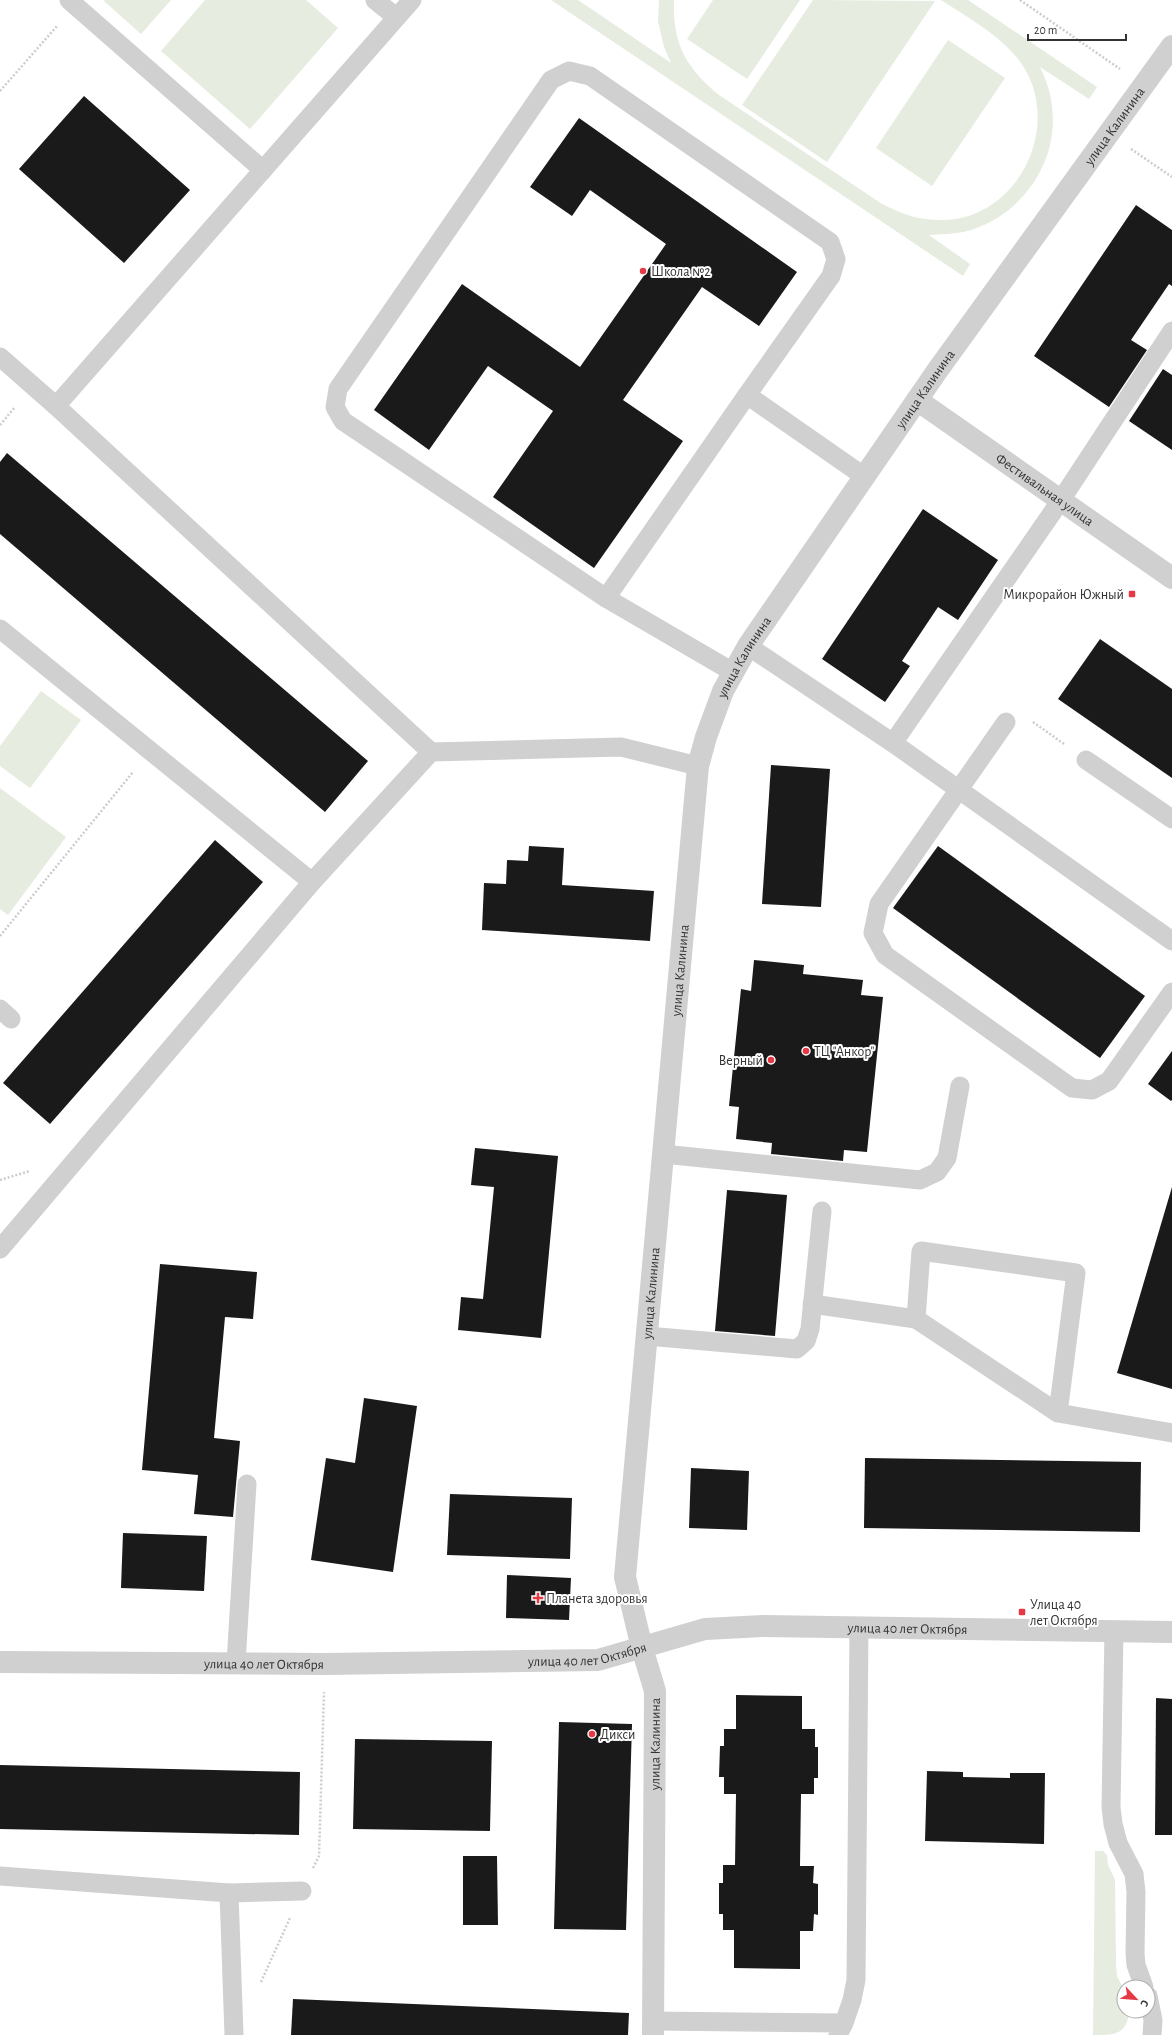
<svg xmlns="http://www.w3.org/2000/svg" width="1172" height="2035" font-family="'Alegreya Sans',sans-serif">
	<style>
		.park { fill: #e6ecdf }
		.building { fill: #1a1a1a }
		.lines { fill: none; stroke-linecap: round; stroke-linejoin: round }
		.path { stroke: #cdcdcd; stroke-width: 2.5; stroke-dasharray: 2 2; stroke-linecap: butt }
		.service { stroke: #d0d0d0; stroke-width: 19 }
		.minor { stroke: #d0d0d0; stroke-width: 22 }
		.poi-dot { fill: #e63946; stroke: #fff; stroke-width: 1.5 }
		.labels { text-anchor: middle; stroke-width: 4; stroke-linejoin: round; paint-order: stroke }
		.street-label { font-size: 14px; fill: #333; stroke: #fff }
		.poi-label { font-size: 14px; fill: #333; stroke: #fff; text-anchor: start }
	</style>
	<rect width="100%" height="100%" fill="#fff"/>
	<g class="park">
		<path d="M105 0H171L141 34 104 1Z"/>
		<path d="M205 0H306L338 28 250 129 161 51Z"/>
		<path d="M551 0H578L671 63 664 47 658 21 659 0H674C672 43 686 68 719 95L882 204C903 215 922 221 946 220 1019 216 1062 127 1023 66 1004 37 970 19 941 0H968L1097 87 1089 99 1040 67C1046 80 1051 93 1052 107 1059 160 1024 212 974 229 960 234 944 234 929 235L970 264 963 276Z"/>
		<path d="M713 0H800L747 79 687 39Z"/>
		<path d="M813 0 935 1 827 162 742 105Z"/>
		<path d="M948 40 1005 78 932 186 876 148Z"/>
		<path d="M41 691 81 720 30 788 0 766V746Z"/>
		<path d="M0 788 66 837 8 915 0 909Z"/>
		<path d="M1095 1851H1103L1107 1855 1108 1865 1115 1880 1116 1964 1117 1976 1124 1990V2011H1130C1125 2035 1117 2035 1093 2035Z"/>
	</g>
	<g class="building">
		<path d="M84 96 190 190 124 263 19 169Z"/>
		<path d="M579 118 797 272 759 326 702 287 623 400 683 441 594 568 493 497 553 411 488 366 429 450 374 410 462 284 580 367 666 244 590 190 572 216 530 187Z"/>
		<path d="M1136 205 1172 230V286L1169 284 1131 340 1147 350 1109 407 1034 356Z"/>
		<path d="M1163 369 1172 375V450L1129 421Z"/>
		<path d="M7 453 368 761 325 812 0 534V462Z"/>
		<path d="M923 509 998 560 958 620 938 607 902 661 910 666 885 702 822 659Z"/>
		<path d="M1100 639 1172 689V778L1058 699Z"/>
		<path d="M771 765 830 769 821 907 762 904Z"/>
		<path d="M215 840 263 882 50 1124 3 1083Z"/>
		<path d="M529 846 564 848 562 885 654 891 650 941 482 930 484 883 506 884 507 860 528 861Z"/>
		<path d="M938 846 1145 996 1100 1058 893 908Z"/>
		<path d="M754 960 804 965 803 974 863 980 861 995 883 997 867 1152 844 1150 843 1161 771 1154 772 1143 736 1139 739 1107 729 1106 741 989 751 991Z"/>
		<path d="M1172 1051V1100L1171 1101 1148 1084Z"/>
		<path d="M475 1148 558 1156 541 1338 458 1330 461 1297 483 1299 494 1187 471 1185Z"/>
		<path d="M1172 1187V1389L1117 1373Z"/>
		<path d="M727 1190 787 1195 775 1336 715 1331Z"/>
		<path d="M160 1264 257 1272 253 1319 225 1317 214 1438 240 1441 233 1517 194 1514 198 1475 142 1470Z"/>
		<path d="M364 1398 417 1406 393 1572 311 1560 326 1458 355 1463Z"/>
		<path d="M865 1458 1141 1462 1140 1532 864 1528Z"/>
		<path d="M691 1468 749 1471 747 1530 689 1528Z"/>
		<path d="M450 1494 572 1498 570 1559 447 1555Z"/>
		<path d="M123 1533 207 1536 204 1591 121 1588Z"/>
		<path d="M507 1575 571 1578 569 1620 506 1618Z"/>
		<path d="M736 1695 802 1696V1729H815V1747H818V1778H814V1794H801L800 1866H814L813 1883 818 1884V1915L814 1914 813 1931H800V1969L734 1968V1930H723V1914H719V1883H723V1865H735L736 1794H724V1777H719L720 1746H724V1729H736Z"/>
		<path d="M1156 1698 1172 1699V1835H1155Z"/>
		<path d="M559 1722 632 1724 626 1930 554 1929Z"/>
		<path d="M355 1739 492 1741 490 1831 353 1829Z"/>
		<path d="M0 1765 300 1772 299 1835 0 1829Z"/>
		<path d="M927 1771 963 1772V1777L1010 1778V1773H1045L1044 1844 925 1841Z"/>
		<path d="M463 1856H497L498 1925H463Z"/>
		<path d="M293 1999 629 2013 628 2035H291Z"/>
	</g>
	<g class="lines">
		<g class="path">
			<path d="M1020 0 1120 69"/>
			<path d="M0 91 58 25"/>
			<path d="M1131 149 1172 177"/>
			<path d="M0 425 15 407"/>
			<path d="M1033 722 1064 744"/>
			<path d="M0 936 133 772"/>
			<path d="M0 1180 30 1171"/>
			<path d="M313 1868 319 1856 324 1692"/>
			<path d="M261 1982 290 1918"/>
		</g>
		<g class="service">
			<path d="M69 0 263 170"/>
			<path d="M375 0 396 17"/>
			<path d="M0 357 56 406 412 0"/>
			<path d="M56 406 431 752"/>
			<path d="M606 598 747 395 865 477"/>
			<path d="M0 629 312 882"/>
			<path d="M748 646 893 743 1172 941"/>
			<path d="M733 672 606 598 343 421 335 407 338 389 551 80 569 71 590 76 830 242 836 259 831 276 747 395"/>
			<path d="M1006 722 879 904 873 933 885 955 1072 1088 1092 1090 1109 1081 1172 992"/>
			<path d="M893 743 1061 500 1172 331"/>
			<path d="M1086 760 1172 819"/>
			<path d="M0 1009 11 1019"/>
			<path d="M663 1154 920 1180 937 1172 947 1158 960 1086"/>
			<path d="M0 1249 312 882 431 752 621 747 698 766"/>
			<path d="M812 1304 916 1319"/>
			<path d="M647 1336 797 1349 806 1341 810 1329 822 1211"/>
			<path d="M1058 1413 1076 1273 921 1251 916 1319 1058 1413 1172 1433"/>
			<path d="M1114 1631 1111 1807 1113 1824 1118 1843 1134 1874 1136 1892 1135 1953 1136 1965 1144 1987"/>
			<path d="M236 1663 247 1484"/>
			<path d="M0 1876 229 1893 302 1891"/>
			<path d="M229 1893 234 2035"/>
			<path d="M1148 1996 1153 2020 1152 2035"/>
			<path d="M653 2021 844 2023 838 2035"/>
			<path d="M844 2023 852 2000 856 1980 859 1627"/>
		</g>
		<g class="minor">
			<path id="s1" d="M917 400 1172 578"/>
			<path id="s2" d="M0 1662 325 1664 598 1660 705 1629 763 1626 1172 1632"/>
			<path id="s3" d="M653 2035 655 1691 642 1648 625 1577 698 766 706 737 723 691 748 646 937 371 1172 46"/>
		</g>
	</g>
	<g class="poi-dot">
		<circle cx="643" cy="271" r="4"/>
		<rect x="1128" y="590" width="8" height="8" rx="2"/>
		<circle cx="806" cy="1051" r="4"/>
		<circle cx="771" cy="1060" r="4"/>
		<path d="M536 1592h4v4h4v4h-4v4h-4v-4h-4v-4h4z"/>
		<rect x="1018" y="1608" width="8" height="8" rx="2"/>
		<circle cx="592" cy="1734" r="4"/>
	</g>
	<g class="labels">
		<g class="street-label">
			<text dy="5" stroke="none"><textPath href="#s3" startOffset="2043">улица Калинина</textPath></text>
			<text dy="5" stroke="none"><textPath href="#s3" startOffset="1719">улица Калинина</textPath></text>
			<text dy="5" stroke="none"><textPath href="#s1" startOffset="156">Фестивальная улица</textPath></text>
			<text dy="5" stroke="none"><textPath href="#s3" startOffset="1395">улица Калинина</textPath></text>
			<text dy="5" stroke="none"><textPath href="#s3" startOffset="1071">улица Калинина</textPath></text>
			<text dy="5" stroke="none"><textPath href="#s3" startOffset="747">улица Калинина</textPath></text>
			<text dy="5" stroke="none"><textPath href="#s2" startOffset="912">улица 40 лет Октября</textPath></text>
			<text dy="5" stroke="none"><textPath href="#s2" startOffset="588">улица 40 лет Октября</textPath></text>
			<text dy="5" stroke="none"><textPath href="#s2" startOffset="264">улица 40 лет Октября</textPath></text>
			<text dy="5" stroke="none"><textPath href="#s3" startOffset="291">улица Калинина</textPath></text>
		</g>
		<g class="poi-label">
			<text x="651" y="276">Школа №2</text>
			<text x="1124" y="599" text-anchor="end">Микрорайон Южный</text>
			<text x="814" y="1056">ТЦ "Анкор"</text>
			<text x="763" y="1065" text-anchor="end">Верный</text>
			<text x="546" y="1603">Планета здоровья</text>
			<text x="1030" y="1609">Улица 40<tspan x="1030" dy="16">лет Октября</tspan></text>
			<text x="600" y="1739">Дикси</text>
		</g>
	</g>
	<g transform="translate(1136 1999) rotate(116)"><circle r="19" fill="#ffffff" stroke="#adadad"/>
	<path d="M0-3L7 15L0 10L-7 15Z" fill="#e63946"/>
	<text y="-6" font-size="11" font-weight="bold" text-anchor="middle" fill="#333333">С</text>
	</g>
	<path d="M1028 34v6h98v-6" fill="none" stroke="#333333" stroke-width="2"/>
	<text x="1034" y="34" font-size="12" fill="#333333" stroke="#ffffff" stroke-width="3" paint-order="stroke">20 m</text>
</svg>
